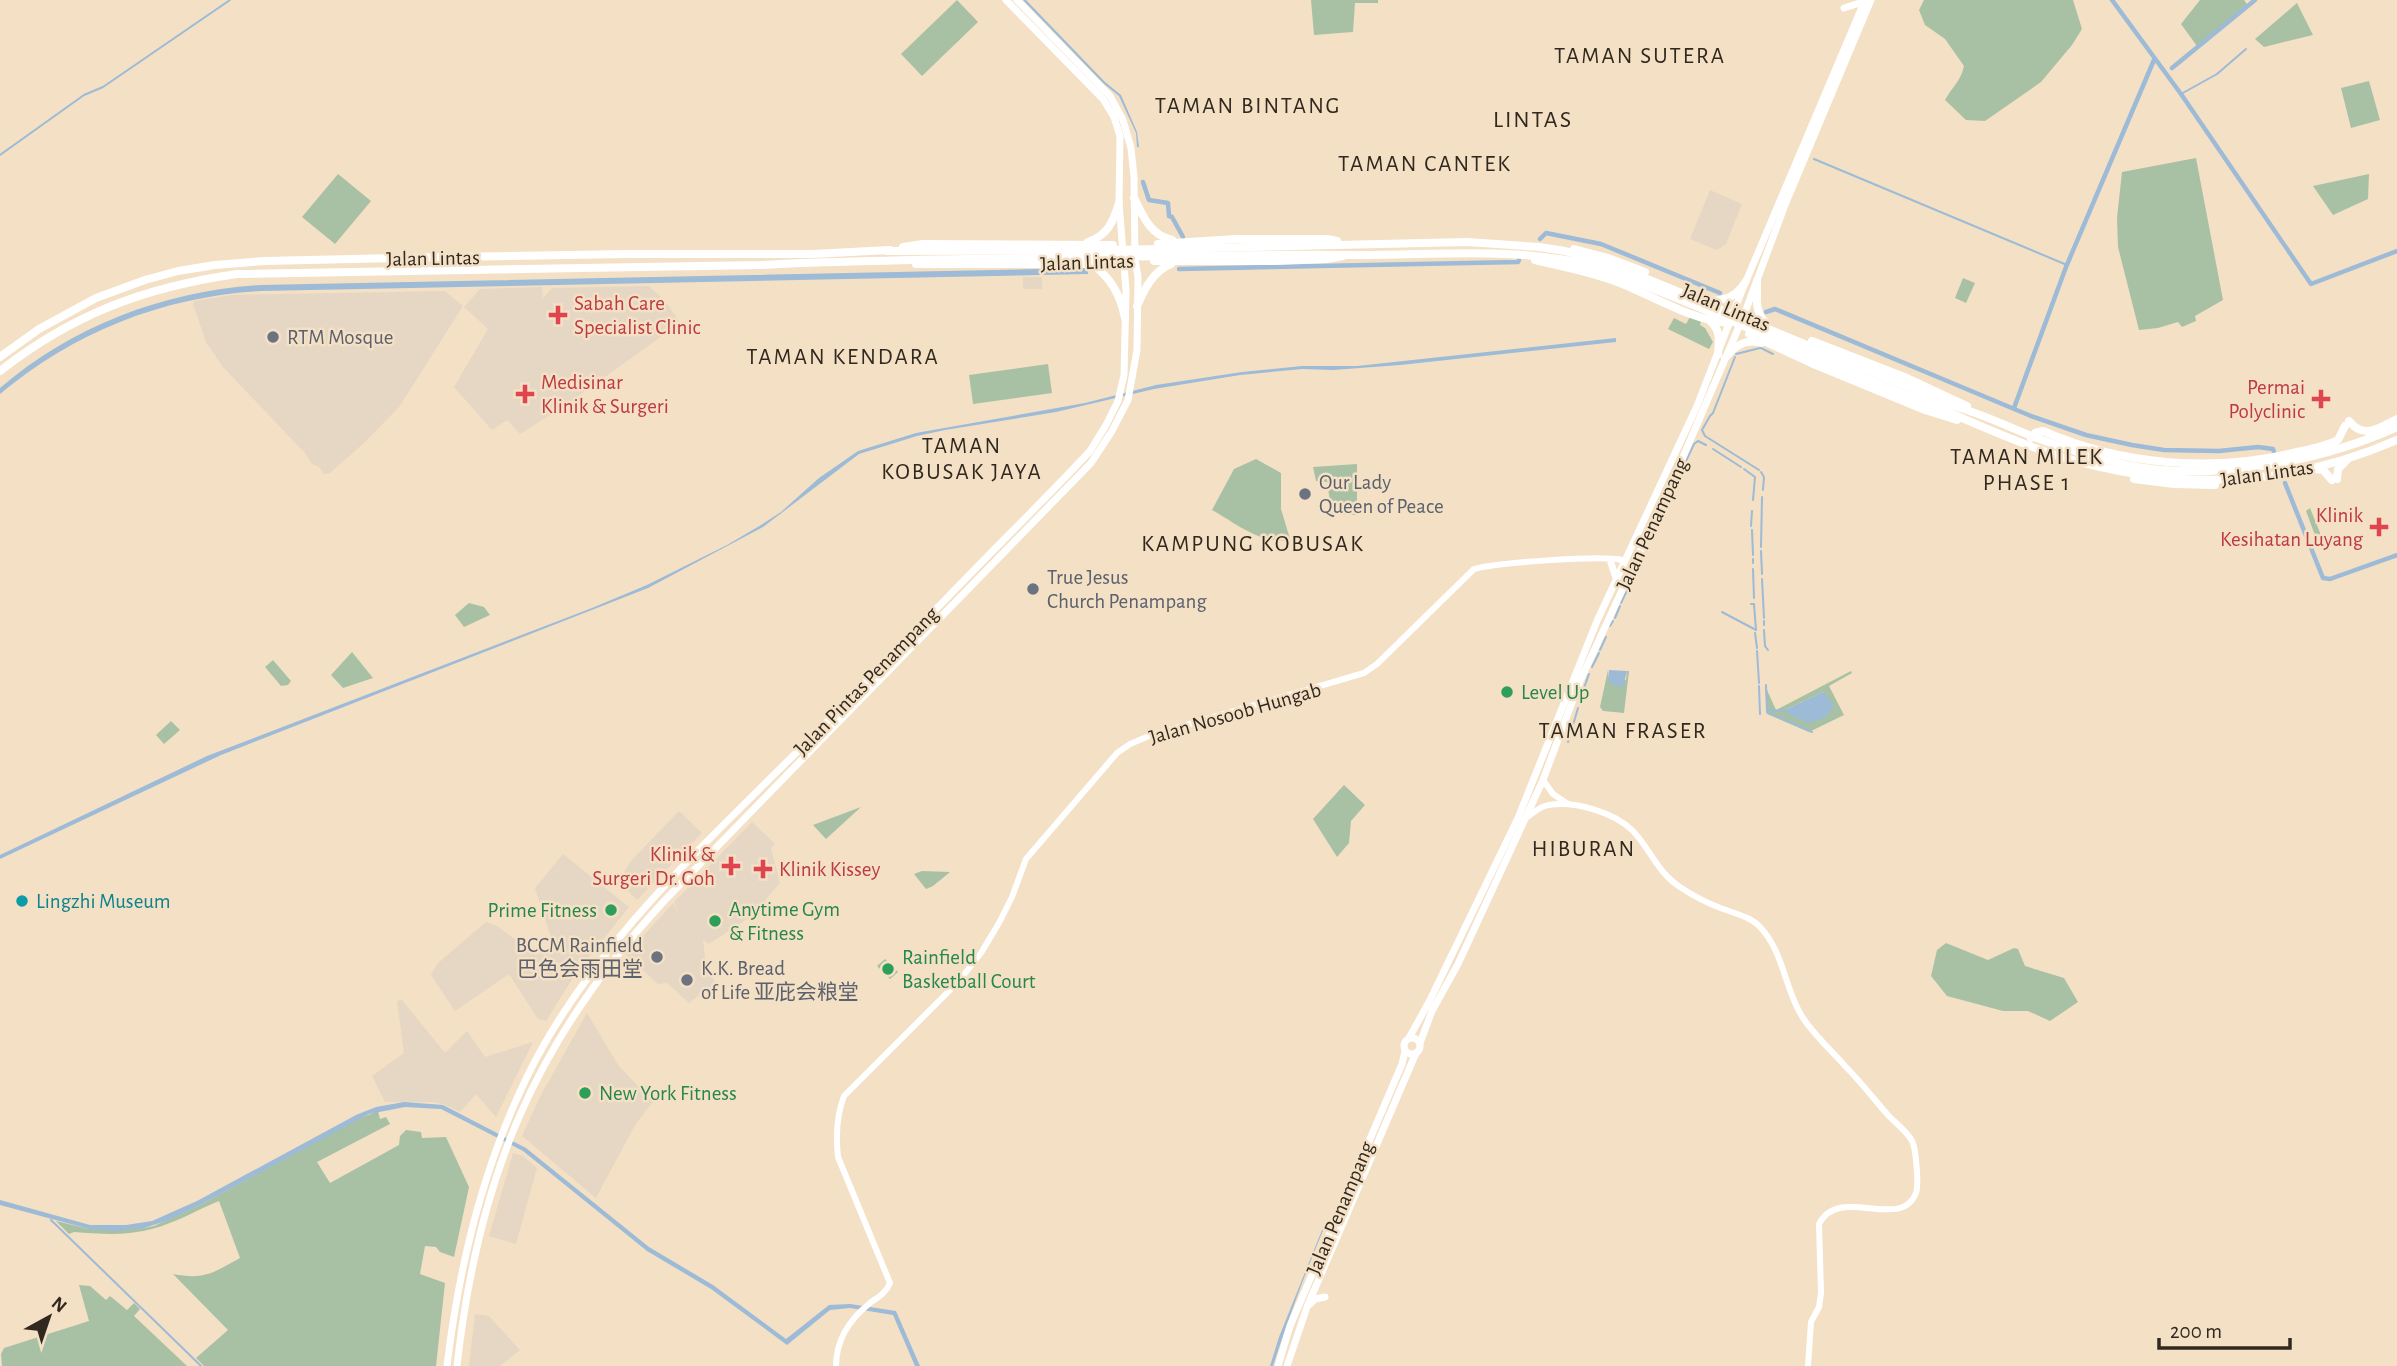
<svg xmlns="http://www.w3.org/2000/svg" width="2397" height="1366" font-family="'Alegreya Sans','Noto Sans SC',sans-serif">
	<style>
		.commercial { fill: #e5d7c4 }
		.green { fill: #a8c1a5; fill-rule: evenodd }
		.water { fill: #9dbad6 }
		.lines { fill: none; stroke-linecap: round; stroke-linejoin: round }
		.stream { stroke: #9dbad6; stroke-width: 2 }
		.canal { stroke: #9dbad6; stroke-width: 4.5 }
		.secondary { stroke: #fff; stroke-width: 6 }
		.primary { stroke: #fff; stroke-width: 7 }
		.trunk { stroke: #fff; stroke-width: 8 }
		.health-dot { fill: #e0444e; stroke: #f4e0c5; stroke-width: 2.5 }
		.worship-dot { fill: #6b7280; stroke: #f4e0c5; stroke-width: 2.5 }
		.leisure-dot { fill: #2e9e5b; stroke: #f4e0c5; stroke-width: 2.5 }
		.culture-dot { fill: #0f9aa8; stroke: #f4e0c5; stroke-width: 2.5 }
		.labels { text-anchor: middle; stroke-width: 5; stroke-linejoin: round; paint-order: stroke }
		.street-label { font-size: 21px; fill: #31291f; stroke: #f4e0c5 }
		.health-label { font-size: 21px; fill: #be3a42; stroke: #f4e0c5; text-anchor: start }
		.worship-label { font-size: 21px; fill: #5b616d; stroke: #f4e0c5; text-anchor: start }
		.leisure-label { font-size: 21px; fill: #27864d; stroke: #f4e0c5; text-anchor: start }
		.culture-label { font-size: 21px; fill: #0d838f; stroke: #f4e0c5; text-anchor: start }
		.neighbourhood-label { font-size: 23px; letter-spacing: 2px; fill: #31291f; stroke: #f4e0c5 }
		.quarter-label { font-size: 24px; letter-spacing: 2px; fill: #31291f; stroke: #f4e0c5 }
	</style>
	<rect width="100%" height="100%" fill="#f4e0c5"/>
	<g class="commercial">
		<path d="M1710 190 1742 204 1726 244 1717 250 1690 239Z"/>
		<rect x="1023" y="277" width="19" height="12"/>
		<path d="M649 286 666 302 680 323 570 402 520 434 507 420 492 430 454 387 488 329 464 307 480 289 542 287 543 298 552 288Z"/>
		<path d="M445 291 463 306 399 407 365 442 330 473 324 474 319 467 312 464 304 452 223 367 206 342 193 304 195 301 231 295Z"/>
		<path d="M679 811 702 833 637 900 617 880 623 874 630 862Z"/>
		<path d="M752 822 775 844 771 848 780 883 765 900 768 905 709 944 703 940 706 964 715 983 689 1003 667 983 658 984 626 955 673 903 679 915 674 902Z"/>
		<path d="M563 854 629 907 576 973 546 1021 538 1019 509 974 455 1011 431 975 437 964 486 922 497 926 537 955 553 944 535 888Z"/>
		<path d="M402 1000 445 1053 467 1031 485 1057 533 1042 496 1117 476 1094 460 1112 443 1104 433 1102H385L372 1076 404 1053 397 1001Z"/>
		<path d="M587 1013 618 1065 653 1102 635 1125 596 1198 522 1136 540 1097Z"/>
		<path d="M513 1153 523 1156 537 1168 516 1244 489 1236Z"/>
		<path d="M475 1314 489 1316 520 1350 500 1366H469Z"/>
	</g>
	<g class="green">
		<path d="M957 0 978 22 922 76 901 54Z"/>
		<path d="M1311 0H1378V3H1355L1353 32 1314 35Z"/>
		<path d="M1924 0H2073L2082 29 2072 45 2041 82 1985 121 1966 120 1945 100C1952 87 1961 81 1964 66L1945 39 1925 25 1919 10Z"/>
		<path d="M2200 0H2244L2247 4 2197 46 2181 24Z"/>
		<path d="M2297 3 2313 35 2264 47 2255 39Z"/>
		<path d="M2369 81 2380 120 2351 128 2341 88Z"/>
		<path d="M2196 158 2223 300 2195 316 2196 321 2182 327 2178 322 2158 328 2139 330 2118 247 2117 218 2122 172Z"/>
		<path d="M338 174 371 201 335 244 302 217Z"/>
		<path d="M2369 174 2368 199 2333 215 2313 186Z"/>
		<path d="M1963 278 1975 283 1966 303 1955 298Z"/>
		<path d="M1691 315 1701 321 1700 325 1705 328 1713 342 1709 349 1668 329 1674 318 1686 324Z"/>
		<path d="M1048 364 1052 393 973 404 969 375Z"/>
		<path d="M1256 459 1281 473V509L1290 539C1264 547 1234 522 1212 510L1234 469Z"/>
		<path d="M1357 464V515L1332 514 1327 482 1316 481 1313 467Z"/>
		<path d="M2310 508 2325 545 2319 546 2306 511Z"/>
		<path d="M469 603 484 607 490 615 464 627 455 615Z"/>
		<path d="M352 652 373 678 343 688 331 675Z"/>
		<path d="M273 660 291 681 288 685 281 686 265 667Z"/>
		<path d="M1608 670V678L1626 680 1627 671H1629L1624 713 1603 711 1600 707Z"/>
		<path d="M1851 671 1852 673 1829 686 1844 715 1809 732 1767 714 1765 685H1767V690L1776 710ZM1823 692C1829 703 1832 706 1826 717L1789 714 1787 709Z"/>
		<path d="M171 721 180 730 164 744 156 735Z"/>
		<path d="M1344 785 1365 805 1351 821 1349 843 1337 857 1313 819Z"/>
		<path d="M861 807 826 839 813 825Z"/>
		<path d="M922 871 950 872 933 886 926 889 914 874Z"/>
		<path d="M1946 943 1988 960 2014 948 2018 949 2025 966 2064 978 2078 1002 2050 1021 2028 1011H2003L1947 996 1931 976 1937 950Z"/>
		<path d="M885 959 898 972 890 979 877 966Z"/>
		<path d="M378 1111 380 1119 386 1117 390 1124 317 1162 330 1183 399 1145 400 1136 406 1130 421 1132 422 1138 446 1137 469 1187 454 1257 440 1252 436 1247 425 1246 420 1274 445 1283 436 1366H204L196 1358 228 1330 173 1274C204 1280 213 1273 240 1258L219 1201C197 1210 175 1223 152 1229 126 1236 101 1234 74 1232L69 1234 56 1221 89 1229 144 1228 154 1226 200 1205 358 1119Z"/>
		<path d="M79 1285 90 1286 106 1300 110 1296 127 1310 134 1303 140 1309 134 1316 187 1366H2L1 1354 4 1348 89 1321Z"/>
	</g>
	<g class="water">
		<path d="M1023 0H1026L1105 82 1121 95 1137 132 1139 147H1137L1136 133 1119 96 1103 83Z"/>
		<path d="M1088 268V274L261 291C163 297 76 331 0 394V388C74 325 165 291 261 285Z"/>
		<path d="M1616 338V342L1400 365 1333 370 1302 369 1240 375 1154 389 1056 412 945 430 917 436 859 454 763 527 648 588 221 755 0 859V855L207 756 592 608 647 585 727 545 761 525 781 512 819 478 858 451 916 433 1085 403 1156 385 1242 372 1302 366H1357Z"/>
		<path d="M1609 670 1627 671 1623 687 1610 684 1608 678Z"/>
		<path d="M1823 692 1834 705 1826 717 1808 723 1788 714 1787 709Z"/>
		<path d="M404 1102 443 1105 526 1148 649 1247 713 1285 786 1339 829 1305 850 1304 896 1311 920 1366H915L893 1315 850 1308 830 1310 787 1345 711 1289 647 1251 523 1151 441 1109 405 1107 369 1114 200 1205 166 1221 144 1228 117 1231 89 1229 0 1205V1200L90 1225H126L152 1221 197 1201 356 1115 376 1107Z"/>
		<path d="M1324 1225 1328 1226 1324 1228C1305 1274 1288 1319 1273 1366H1270L1279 1337Z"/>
	</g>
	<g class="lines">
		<g class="stream">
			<path d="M2181 94 2217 74 2246 49"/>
			<path d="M0 155 84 95 103 87 230 0"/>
			<path d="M1814 159 2067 265"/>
			<path d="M1761 348 1773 354"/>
			<path d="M1736 354 1760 348 1761 345"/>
			<path d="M1735 357 1713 413 1710 416 1702 430 1705 436 1759 470"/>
			<path d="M1713 449 1741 467"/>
			<path d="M1686 461 1694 444 1698 441 1706 445"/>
			<path d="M1744 469 1755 477 1753 500"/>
			<path d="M1761 472 1764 477 1763 490"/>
			<path d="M1664 508 1670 496"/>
			<path d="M1663 512V511"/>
			<path d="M1657 525 1658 522"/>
			<path d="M1751 526 1752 511"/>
			<path d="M1752 530 1753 555"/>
			<path d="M1761 547 1762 497"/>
			<path d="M1761 551 1762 574"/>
			<path d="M1753 563V559"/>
			<path d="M1753 569 1754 598"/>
			<path d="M1762 579 1764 618"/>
			<path d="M1621 603 1637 569"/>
			<path d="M1722 612 1756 630 1754 604H1751"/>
			<path d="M1615 618 1620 606"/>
			<path d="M1764 621V625"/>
			<path d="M1610 626 1613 621"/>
			<path d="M1764 630 1765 646 1768 650"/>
			<path d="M1755 633 1757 648"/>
			<path d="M1600 650 1606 637"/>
			<path d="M1757 651 1759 683"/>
			<path d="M1592 667 1599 653"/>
			<path d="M1766 685 1767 712 1812 732"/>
			<path d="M1759 686 1760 714"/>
			<path d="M1580 699 1589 674"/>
			<path d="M1768 710 1787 711"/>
			<path d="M1568 742 1578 708"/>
			<path d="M51 1220 201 1366"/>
		</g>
		<g class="canal">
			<path d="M2112 0 2181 94 2311 284 2397 251"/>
			<path d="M2172 68 2255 0"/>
			<path d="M1143 182 1149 200 1168 203 1169 216 1172 217 1183 237"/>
			<path d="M1540 239 1546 233 1601 244 1720 293"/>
			<path d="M1179 269 1518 262 1519 260"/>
			<path d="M1766 312 1775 309 2031 416 2086 435 2132 445 2164 450 2219 451 2258 447 2273 449 2274 452"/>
			<path d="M2014 408 2066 267 2154 60"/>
			<path d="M2285 483 2323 578 2330 579 2397 555"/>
		</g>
		<g class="secondary">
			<path d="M1543 780 1553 794 1568 804"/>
			<path d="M1526 818C1533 813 1540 806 1549 805 1575 801 1614 812 1633 831 1650 849 1658 873 1680 887 1692 895 1705 902 1718 907 1732 913 1750 916 1760 927 1784 952 1785 991 1803 1018 1815 1036 1831 1050 1845 1066 1860 1081 1873 1098 1887 1114 1894 1122 1907 1131 1912 1141 1916 1148 1919 1185 1916 1193 1901 1232 1839 1184 1819 1224L1821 1293 1819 1307 1811 1322 1808 1366"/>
			<path d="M836 1366C836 1340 850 1319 870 1303 878 1297 886 1293 890 1283L838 1157C836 1138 837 1114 844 1096L959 981 981 953 999 923 1012 897 1026 859 1117 753 1130 744 1149 736 1364 673 1377 664 1474 569C1494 563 1608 554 1625 561"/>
		</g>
		<g class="primary">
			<path d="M1844 8 1863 2"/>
			<path d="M1611 563 1616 578"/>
			<circle cx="1412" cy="1046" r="8"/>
			<path d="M1409 1038 1429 1002 1518 818 1597 621 1697 406 1741 293 1865 0"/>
			<path d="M1420 1043 1432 1011 1458 964 1543 780 1580 681 1674 478 1744 315 1785 205 1871 0"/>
			<path d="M1310 1304 1315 1299 1325 1297"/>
			<path d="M447 1366C459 1265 482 1170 526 1079 588 949 707 842 807 742 854 696 898 647 945 600 988 555 1032 512 1075 467L1090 451 1106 425 1118 401 1124 375 1126 290 1119 203 1120 136 1114 117 1103 99 1006 0"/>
			<path d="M457 1366C478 1177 535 1040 665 900L1091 463 1112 431 1128 400 1137 350 1138 277 1135 259 1134 177 1131 148 1123 120 1110 96 1017 0"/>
			<path d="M1278 1366 1290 1326 1402 1064 1405 1051"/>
			<path d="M1287 1366 1307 1307 1416 1053"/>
		</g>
		<g class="trunk">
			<path d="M1134 198C1143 216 1150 235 1172 240"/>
			<path d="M1088 242C1108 235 1113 222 1119 203"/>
			<path d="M1158 244 1236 239H1327L1337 241"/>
			<path d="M903 247 923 244 1113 245"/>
			<path d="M1574 249 1608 258 1645 272"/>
			<path d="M887 251 1113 250 1467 242 1539 247 1565 251 1628 271 1954 406C1982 414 2007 426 2034 437 2063 448 2095 458 2126 465 2210 482 2320 462 2397 427"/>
			<path d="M1535 260C1564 267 1593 272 1620 283 1655 297 1691 320 1728 323"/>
			<path d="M1154 261H1274L1327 259 1343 256"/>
			<path d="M1091 263C1111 278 1120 294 1125 318"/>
			<path d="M916 264H1100L1120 261"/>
			<path d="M1757 281C1758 299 1753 309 1766 323"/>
			<path d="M1708 301C1726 301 1737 296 1746 281"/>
			<path d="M1137 306C1144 290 1153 271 1171 264"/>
			<path d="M1711 322C1721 331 1719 341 1718 354"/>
			<path d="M1749 334 1811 363 1925 410 1957 420"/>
			<path d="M1812 341 1907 378 1967 406"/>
			<path d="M0 357 39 329 96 298 145 280 178 271 215 265 264 261 397 258 628 254H812L890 250"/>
			<path d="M1725 358C1734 347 1745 338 1761 343"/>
			<path d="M0 371C73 314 145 287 237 274L761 265C876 259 991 259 1106 257 1187 256 1268 254 1349 255 1431 256 1516 245 1597 267 1709 308 1818 360 1929 404 1973 422 2016 443 2062 457 2175 491 2288 488 2397 440"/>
			<path d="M2349 421C2364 440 2379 428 2397 419"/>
			<path d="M2031 438 2035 433 2043 431C2121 465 2214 473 2297 452 2311 449 2326 446 2338 440L2345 426"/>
			<path d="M2315 469 2323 470 2332 480"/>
			<path d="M2134 479 2174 484 2215 485"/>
			<path d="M2337 479 2338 469 2347 460"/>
		</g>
	</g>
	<g class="health-dot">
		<path d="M554.5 304.5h7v7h7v7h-7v7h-7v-7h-7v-7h7z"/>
		<path d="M521.5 383.5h7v7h7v7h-7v7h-7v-7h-7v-7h7z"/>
		<path d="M2317.5 388.5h7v7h7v7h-7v7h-7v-7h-7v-7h7z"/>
		<path d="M2375.5 516.5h7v7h7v7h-7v7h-7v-7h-7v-7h7z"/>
		<path d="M727.5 855.5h7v7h7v7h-7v7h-7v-7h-7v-7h7z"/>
		<path d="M759.5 858.5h7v7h7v7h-7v7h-7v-7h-7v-7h7z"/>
	</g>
	<g class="worship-dot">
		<circle cx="273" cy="337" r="7"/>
		<circle cx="1305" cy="494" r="7"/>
		<circle cx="1033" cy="589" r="7"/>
		<circle cx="657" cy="957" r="7"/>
		<circle cx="687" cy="980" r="7"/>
	</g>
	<g class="leisure-dot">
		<circle cx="1507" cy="692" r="7"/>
		<circle cx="611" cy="910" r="7"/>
		<circle cx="715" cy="921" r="7"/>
		<circle cx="888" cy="969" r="7"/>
		<circle cx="585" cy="1093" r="7"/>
	</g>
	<circle class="culture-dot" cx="22" cy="901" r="7"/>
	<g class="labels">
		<g class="street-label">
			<text transform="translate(433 258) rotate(-1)" y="7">Jalan Lintas</text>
			<text transform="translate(1087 262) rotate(-2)" y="7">Jalan Lintas</text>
			<text transform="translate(1726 307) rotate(23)" y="7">Jalan Lintas</text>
			<text transform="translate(2267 473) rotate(-8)" y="7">Jalan Lintas</text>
			<text transform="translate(1652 524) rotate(-65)" y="7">Jalan Penampang</text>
			<text transform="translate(866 681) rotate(-46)" y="7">Jalan Pintas Penampang</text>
			<text transform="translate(1235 713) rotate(-16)" y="7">Jalan Nosoob Hungab</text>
			<text transform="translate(1340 1208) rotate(-67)" y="7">Jalan Penampang</text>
		</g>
		<g class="health-label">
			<text x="574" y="310">Sabah Care<tspan x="574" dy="24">Specialist Clinic</tspan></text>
			<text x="541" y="389">Medisinar<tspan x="541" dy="24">Klinik &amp; Surgeri</tspan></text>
			<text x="2305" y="394" text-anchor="end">Permai<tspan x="2305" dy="24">Polyclinic</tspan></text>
			<text x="2363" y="522" text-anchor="end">Klinik<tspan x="2363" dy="24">Kesihatan Luyang</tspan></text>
			<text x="715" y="861" text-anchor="end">Klinik &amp;<tspan x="715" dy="24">Surgeri Dr. Goh</tspan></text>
			<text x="779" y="876">Klinik Kissey</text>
		</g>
		<g class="worship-label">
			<text x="287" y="344">RTM Mosque</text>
			<text x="1319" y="489">Our Lady<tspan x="1319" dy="24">Queen of Peace</tspan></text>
			<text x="1047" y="584">True Jesus<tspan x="1047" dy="24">Church Penampang</tspan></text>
			<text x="643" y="952" text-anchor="end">BCCM Rainfield<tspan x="643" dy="24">巴色会雨田堂</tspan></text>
			<text x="701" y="975">K.K. Bread<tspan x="701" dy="24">of Life 亚庇会粮堂</tspan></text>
		</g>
		<g class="leisure-label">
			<text x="1521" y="699">Level Up</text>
			<text x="729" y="916">Anytime Gym<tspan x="729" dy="24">&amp; Fitness</tspan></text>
			<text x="597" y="917" text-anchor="end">Prime Fitness</text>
			<text x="902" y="964">Rainfield<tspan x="902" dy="24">Basketball Court</tspan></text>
			<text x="599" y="1100">New York Fitness</text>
		</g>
		<g class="culture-label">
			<text x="36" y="908">Lingzhi Museum</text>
		</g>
		<g class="neighbourhood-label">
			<text x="1640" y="63">TAMAN SUTERA</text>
			<text x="1248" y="113">TAMAN BINTANG</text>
			<text x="1425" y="171">TAMAN CANTEK</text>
			<text x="843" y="364">TAMAN KENDARA</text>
			<text x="962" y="453">TAMAN<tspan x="962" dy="26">KOBUSAK JAYA</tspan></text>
			<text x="2027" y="464">TAMAN MILEK<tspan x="2027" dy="26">PHASE 1</tspan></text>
			<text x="1253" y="551">KAMPUNG KOBUSAK</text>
			<text x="1623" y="738">TAMAN FRASER</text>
			<text x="1584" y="856">HIBURAN</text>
		</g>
		<g class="quarter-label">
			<text x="1533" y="127">LINTAS</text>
		</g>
	</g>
	<g transform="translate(49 1317) rotate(40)" stroke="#f4e0c5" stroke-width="5" paint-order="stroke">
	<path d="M0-5L12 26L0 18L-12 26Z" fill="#31291f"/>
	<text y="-10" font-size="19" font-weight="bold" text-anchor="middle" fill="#31291f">N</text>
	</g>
	<path d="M2159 1338v10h131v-10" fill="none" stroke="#31291f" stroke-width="3.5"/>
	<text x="2170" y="1338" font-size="21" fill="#31291f" stroke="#f4e0c5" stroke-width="5" paint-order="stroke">200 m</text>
</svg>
